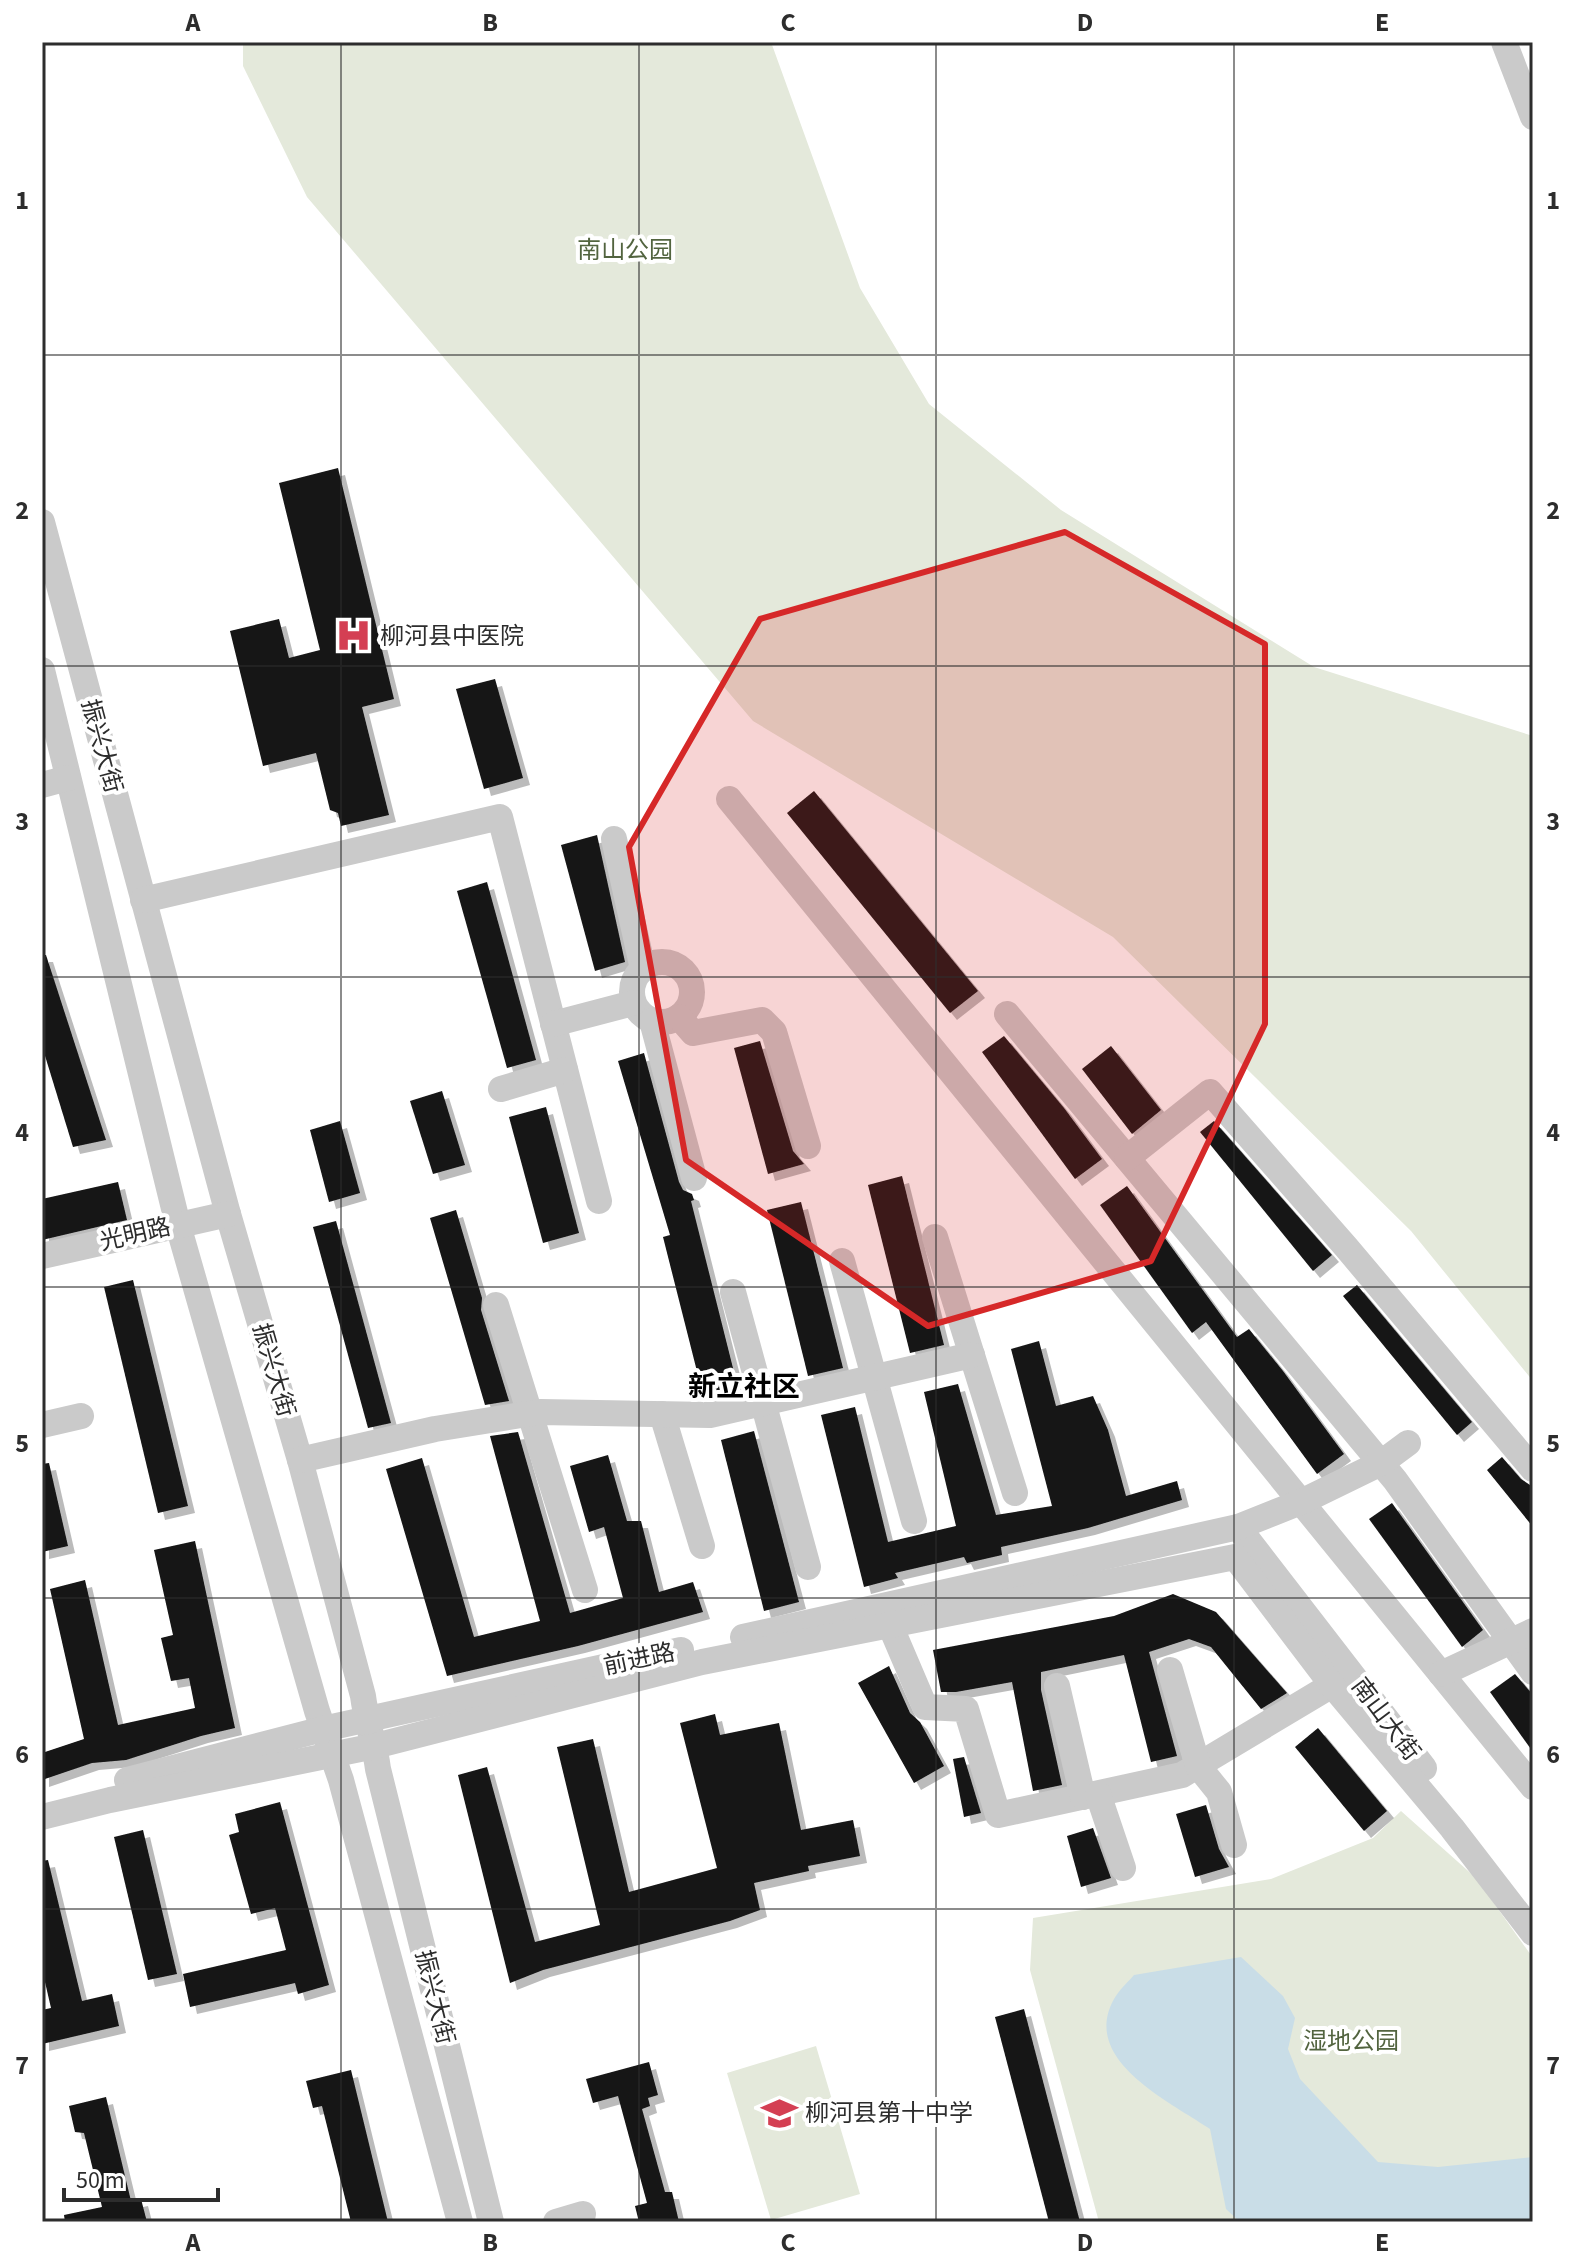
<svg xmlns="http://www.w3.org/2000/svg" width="1575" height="2264" font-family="'Source Sans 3','Noto Sans SC',sans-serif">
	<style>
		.green { fill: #e4e9db }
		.water { fill: #c9dde7 }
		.building { fill: #141414; filter: url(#shadow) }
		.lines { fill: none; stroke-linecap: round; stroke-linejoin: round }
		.minor { stroke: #cacaca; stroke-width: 26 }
		.marked { fill: #d62828; fill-opacity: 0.2; stroke: #d62828; stroke-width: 6; stroke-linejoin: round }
		.grid { fill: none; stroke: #2d2d2d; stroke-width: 2; stroke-opacity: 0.55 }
		.labels { text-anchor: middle; stroke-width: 8; stroke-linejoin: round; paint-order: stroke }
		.park-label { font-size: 24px; fill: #52643f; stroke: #fff }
		.poi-label { font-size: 24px; fill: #2d2d2d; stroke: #fff; text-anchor: start }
		.street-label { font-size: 24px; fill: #2d2d2d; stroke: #fff }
		.quarter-label { font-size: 28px; font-weight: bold; fill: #000; stroke: #fff }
		.neatline { fill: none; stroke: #2d2d2d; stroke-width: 3 }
		.grid-label { font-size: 26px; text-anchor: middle; font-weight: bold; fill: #2d2d2d }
	</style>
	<defs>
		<filter id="shadow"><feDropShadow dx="7" dy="7" stdDeviation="0" flood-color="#0004"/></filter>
	</defs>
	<rect width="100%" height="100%" fill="#fff"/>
	<g class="green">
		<path d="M243 42H771L860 288 929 404 1061 510 1314 667 1533 736V1381L1411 1231 1113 937 753 721 307 197 243 66Z"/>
		<path d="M1401 1811 1476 1878 1533 1958V2222H1099L1030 1970 1033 1918 1271 1879 1373 1838Z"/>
		<path d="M816 2046 860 2194 771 2220 727 2073Z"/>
	</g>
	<path class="water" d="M1241 1957 1283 1996 1295 2018 1288 2049 1300 2079 1378 2162 1438 2167 1533 2157V2222H1240L1226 2209 1210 2129C1169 2101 1080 2060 1114 1999 1119 1990 1128 1982 1134 1975Z"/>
	<g class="building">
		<path d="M338 468 394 699 362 707 389 815 341 826 338 813 330 810 316 753 263 766 230 631 279 619 289 658 320 650 279 483Z"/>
		<path d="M495 679 523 778 484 789 456 689Z"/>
		<path d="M814 791 978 991 950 1013 787 813Z"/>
		<path d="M597 835 625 962 595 971 561 845Z"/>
		<path d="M487 882 536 1060 507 1068 457 891Z"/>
		<path d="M42 955H46L106 1140 73 1147 42 1046Z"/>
		<path d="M1004 1036 1064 1108 1102 1159 1075 1179 982 1052Z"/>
		<path d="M760 1041 793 1151 804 1164 768 1174 734 1048Z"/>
		<path d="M1111 1046 1161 1110 1132 1134 1082 1069Z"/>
		<path d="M644 1053 679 1182 683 1190 692 1194 694 1200 691 1201 739 1392 704 1399 663 1237 670 1235 618 1061Z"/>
		<path d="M442 1091 465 1165 433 1174 410 1101Z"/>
		<path d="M546 1107 579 1233 543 1243 509 1117Z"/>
		<path d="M340 1121 360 1193 329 1202 310 1130Z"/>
		<path d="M1214 1121 1332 1255 1313 1271 1200 1132Z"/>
		<path d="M902 1176 944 1345 910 1353 868 1185Z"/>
		<path d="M118 1182 127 1220 42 1240V1199Z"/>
		<path d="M1127 1186 1237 1337 1249 1329 1283 1371 1344 1454 1317 1474 1206 1322 1192 1333 1100 1205Z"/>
		<path d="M801 1202 843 1368 808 1376 767 1210Z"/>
		<path d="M456 1210 482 1298 481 1310 509 1401 485 1405 430 1218Z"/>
		<path d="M336 1221 391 1423 368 1428 313 1227Z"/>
		<path d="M133 1280 188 1506 158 1513 104 1287Z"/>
		<path d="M1357 1285 1472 1422 1457 1435 1343 1296Z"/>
		<path d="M1039 1341 1056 1406 1093 1396 1108 1430 1126 1496 1177 1481 1182 1500 1088 1528 1001 1547 1002 1555 967 1563 964 1557 895 1573 898 1578 864 1587 821 1415 855 1407 888 1542 956 1526 924 1392 958 1384 996 1515 1052 1506 1011 1349Z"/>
		<path d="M754 1431 799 1602 764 1611 721 1440Z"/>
		<path d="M518 1432 570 1613 623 1598 604 1527 589 1532 570 1466 608 1455 627 1521H641L659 1592 693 1582 703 1612 578 1646 447 1676 386 1469 422 1458 474 1637 540 1621 490 1436Z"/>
		<path d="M1502 1457 1521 1479 1533 1487V1527L1487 1470Z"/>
		<path d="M49 1463 68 1546 42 1552V1464Z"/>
		<path d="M1392 1503 1483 1630 1462 1647 1369 1519Z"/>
		<path d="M195 1541 235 1728 201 1736 126 1760 92 1763 42 1780V1753L84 1739 50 1589 85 1580 118 1725 195 1708 189 1678 171 1681 161 1638 173 1635 154 1550Z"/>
		<path d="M1173 1594 1216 1612 1287 1693 1261 1709 1211 1647 1189 1639 1149 1652 1177 1756 1151 1762 1124 1655 1041 1672V1690L1062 1785 1033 1791 1012 1682 956 1692H941L933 1650 1114 1616Z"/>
		<path d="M889 1666 910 1713 920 1722 944 1766 914 1783 858 1683Z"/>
		<path d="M1515 1674 1533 1695V1752L1490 1692Z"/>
		<path d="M715 1714 720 1735 779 1723 801 1830 853 1820 860 1856 808 1866 809 1871 754 1883 760 1910 730 1921 543 1970 510 1983 458 1775 487 1767 535 1942 600 1925 557 1747 593 1739 629 1892 717 1868 680 1723Z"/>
		<path d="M1318 1728 1387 1811 1364 1831 1295 1747Z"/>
		<path d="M964 1757 981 1813 964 1817 953 1759Z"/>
		<path d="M280 1802 329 1985 298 1994 295 1983 190 2007 183 1974 286 1950 275 1908 251 1914 229 1835 239 1832 235 1814Z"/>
		<path d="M1206 1805 1219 1849 1229 1867 1195 1877 1176 1814Z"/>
		<path d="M1093 1828 1111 1878 1081 1887 1067 1836Z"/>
		<path d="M143 1830 177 1974 148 1980 114 1837Z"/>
		<path d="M48 1860 82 2001 112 1994 119 2026 42 2044V2010L51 2008 42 1969V1861Z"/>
		<path d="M1024 2009 1080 2222H1049L995 2017Z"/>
		<path d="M649 2062 658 2095 648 2098 650 2106 642 2109 665 2192H672L679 2222H639L635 2206 647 2203 618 2096 593 2103 586 2079Z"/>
		<path d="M351 2070 388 2222H351L322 2106 313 2108 306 2081Z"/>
		<path d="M106 2097 131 2201 141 2199 147 2222H65L64 2215 102 2207 84 2133 75 2132 69 2106Z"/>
	</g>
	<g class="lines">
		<g class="minor">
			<path d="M1504 42 1533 117"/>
			<path d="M42 522 228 1214 300 1460 363 1696C366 1721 375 1744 378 1769L491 2222"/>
			<path d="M42 670 178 1225 317 1711 341 1780 460 2222"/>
			<path d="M42 785 68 778"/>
			<path d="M729 799 1533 1787"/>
			<path d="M614 839 643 969"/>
			<path d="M143 900 500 817 599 1201"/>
			<circle cx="662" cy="992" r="30"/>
			<path d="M1007 1014 1395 1480 1533 1672"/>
			<path d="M679 1017 693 1033 762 1020 774 1032 808 1146"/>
			<path d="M652 1021 694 1178"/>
			<path d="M553 1024 633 1003"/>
			<path d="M501 1089 565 1070"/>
			<path d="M1127 1158 1210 1092 1346 1247 1533 1469"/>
			<path d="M935 1237 1015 1493"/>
			<path d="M42 1256 228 1214"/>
			<path d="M842 1261 914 1521"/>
			<path d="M733 1292 808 1567"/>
			<path d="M496 1305 585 1590"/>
			<path d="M662 1414 702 1546"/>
			<path d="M42 1425 81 1416"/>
			<path d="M300 1460 435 1429 540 1412 710 1415 972 1355"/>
			<path d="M1238 1527 1424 1768"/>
			<path d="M890 1625 925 1707 966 1709 998 1815 1182 1775 1332 1685"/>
			<path d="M743 1637 1238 1527 1301 1502 1381 1463 1408 1443"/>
			<path d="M1170 1670 1198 1766 1219 1792 1234 1845"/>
			<path d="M1441 1674 1533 1631"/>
			<path d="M1057 1686 1083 1797"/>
			<path d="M127 1780 323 1729 681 1650"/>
			<path d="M1098 1794 1123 1868"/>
			<path d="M42 1817 110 1800 375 1746 702 1662 1235 1557 1332 1685 1452 1828 1533 1933"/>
			<path d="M556 2222 583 2214"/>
		</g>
	</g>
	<path class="marked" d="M1065 532 1265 644V1024L1151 1261 928 1326 686 1160 629 847 760 619Z"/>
	<path class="grid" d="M341 42V2222M639 42V2222M936 42V2222M1234 42V2222M42 355H1533M42 666H1533M42 977H1533M42 1287H1533M42 1598H1533M42 1909H1533"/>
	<defs>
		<symbol id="hospital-bare" viewBox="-9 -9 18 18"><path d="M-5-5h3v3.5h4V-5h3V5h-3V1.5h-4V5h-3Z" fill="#d43f53" stroke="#fff" stroke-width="2.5" paint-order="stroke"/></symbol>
		<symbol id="school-bare" viewBox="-9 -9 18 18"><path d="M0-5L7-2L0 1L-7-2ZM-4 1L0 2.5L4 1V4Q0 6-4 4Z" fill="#d43f53" stroke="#fff" stroke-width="2.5" paint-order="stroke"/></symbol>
	</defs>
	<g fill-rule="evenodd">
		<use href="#hospital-bare" x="328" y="610" width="51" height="51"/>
		<use href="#school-bare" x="754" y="2088" width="51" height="51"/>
	</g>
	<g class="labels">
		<g class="park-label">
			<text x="625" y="258">南山公园</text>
			<text x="1351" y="2049">湿地公园</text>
		</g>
		<g class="poi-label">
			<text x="380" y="644">柳河县中医院</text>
			<text x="805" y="2121">柳河县第十中学</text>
		</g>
		<g class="street-label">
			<text transform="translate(102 746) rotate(75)" y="8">振兴大街</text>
			<text transform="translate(135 1234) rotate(-13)" y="8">光明路</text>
			<text transform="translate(274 1370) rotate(74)" y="8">振兴大街</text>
			<text transform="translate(639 1659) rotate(-12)" y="8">前进路</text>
			<text transform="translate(1386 1719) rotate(53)" y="8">南山大街</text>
			<text transform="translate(435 1997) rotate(76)" y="8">振兴大街</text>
		</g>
		<g class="quarter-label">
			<text x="744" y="1396">新立社区</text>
		</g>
	</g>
	<rect width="1575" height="2264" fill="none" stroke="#ffffff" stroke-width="88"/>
	<path d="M64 2188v12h154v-12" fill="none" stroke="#2d2d2d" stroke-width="4"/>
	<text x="76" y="2188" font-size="24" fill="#2d2d2d" stroke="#ffffff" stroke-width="6" paint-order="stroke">50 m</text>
	<rect x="44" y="44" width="1487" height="2176" class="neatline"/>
	<g class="grid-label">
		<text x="193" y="31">A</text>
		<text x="490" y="31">B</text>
		<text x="788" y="31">C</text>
		<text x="1085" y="31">D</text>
		<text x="1382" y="31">E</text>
		<text x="22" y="209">1</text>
		<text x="1553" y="209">1</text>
		<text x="22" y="519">2</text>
		<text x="1553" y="519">2</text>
		<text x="22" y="830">3</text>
		<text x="1553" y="830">3</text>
		<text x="22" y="1141">4</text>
		<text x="1553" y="1141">4</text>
		<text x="22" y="1452">5</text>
		<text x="1553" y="1452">5</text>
		<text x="22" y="1763">6</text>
		<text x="1553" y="1763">6</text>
		<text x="22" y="2074">7</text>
		<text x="1553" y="2074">7</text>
		<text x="193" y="2251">A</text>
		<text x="490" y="2251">B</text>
		<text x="788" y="2251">C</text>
		<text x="1085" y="2251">D</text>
		<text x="1382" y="2251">E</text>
	</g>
</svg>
